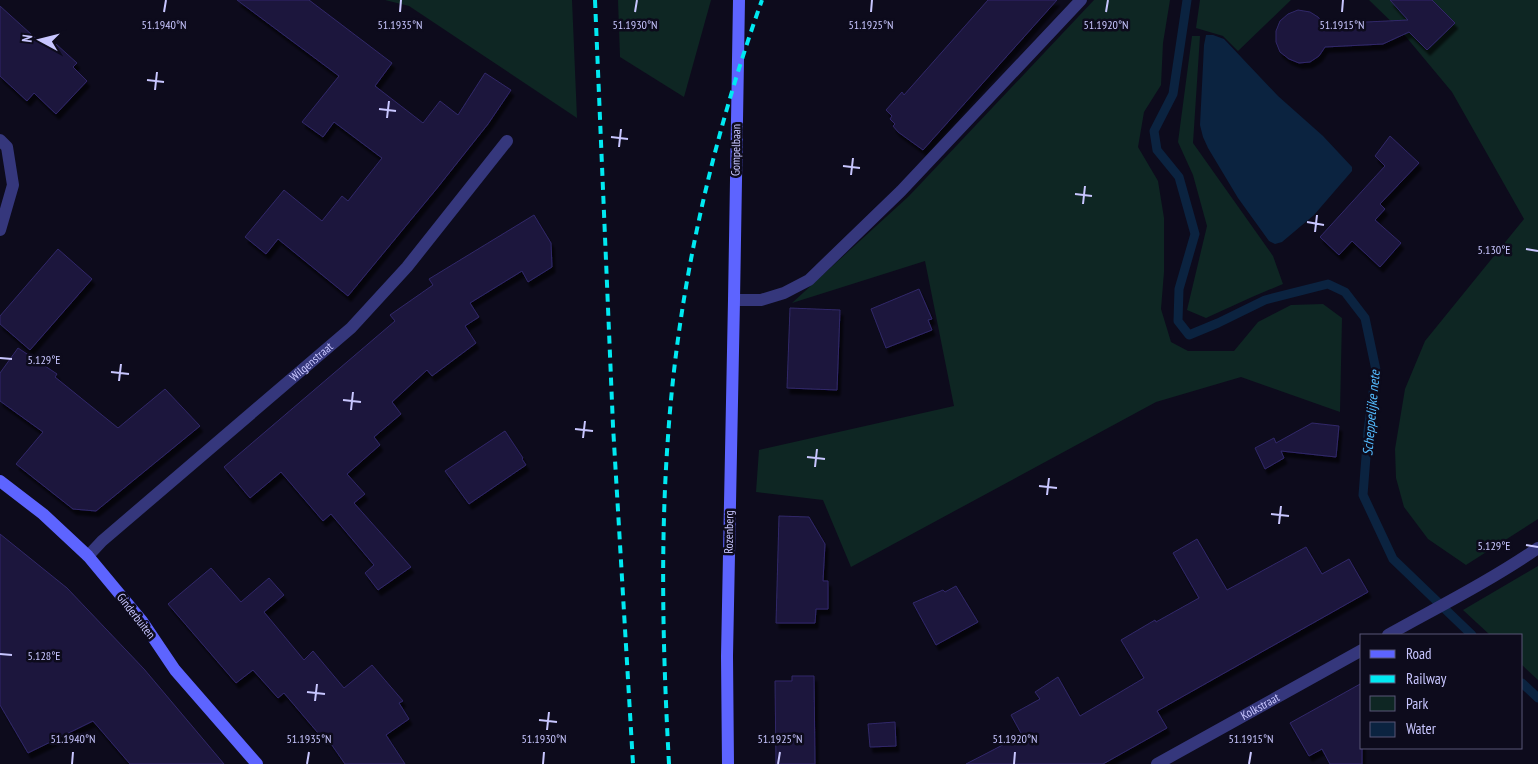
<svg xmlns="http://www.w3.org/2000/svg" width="1538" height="764" viewBox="0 0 1538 764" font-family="'PT Sans Narrow',sans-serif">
  <defs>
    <filter id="shadow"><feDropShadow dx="3" dy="5.5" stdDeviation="1" flood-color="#0009"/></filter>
  </defs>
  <rect width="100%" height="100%" fill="#0d0b1c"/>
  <g fill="#0e2623">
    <polygon points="385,0 572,0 577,118 409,6"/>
    <polygon points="618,0 711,0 684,97 620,57"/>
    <polygon points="1094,0 1170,0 1163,43 1161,85 1144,112 1138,147 1158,181 1164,218 1164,272 1161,309 1171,342 1188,351 1234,351 1258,322 1291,305 1323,304 1342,318 1340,412 1241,377 1156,402 851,567 823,500 756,492 759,450 954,406 925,261 792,303 909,196"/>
    <polygon points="1200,0 1291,0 1238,51 1223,36 1196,28"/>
    <polygon points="1369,0 1538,0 1538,519 1466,565 1428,539 1404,507 1396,478 1395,449 1405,389 1425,341 1524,219 1452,92 1402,32"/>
    <polygon points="1192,36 1200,36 1193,143 1273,256 1283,284 1252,297 1206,318 1187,310 1207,226 1193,175 1178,142"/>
    <polygon points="1538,566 1538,680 1522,665 1522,635 1490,635 1463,610"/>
  </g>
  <polygon fill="#0b2340" points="1206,35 1213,35 1224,39 1278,96 1323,136 1352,167 1352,171 1314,215 1282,242 1275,244 1269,241 1238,198 1208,148 1203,137 1200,125 1204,45"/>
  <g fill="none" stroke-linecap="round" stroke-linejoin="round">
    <g stroke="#0b2340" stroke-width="9">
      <polyline points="1187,0 1173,94 1154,131 1157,150 1179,177 1195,234 1179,289 1178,321 1189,335 1218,323 1265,300 1328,284 1345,292 1365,318 1376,370 1368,431 1363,495 1393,559 1472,635"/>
      <polyline points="1522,683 1538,698"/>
    </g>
  </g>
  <g fill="#1c173d" stroke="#312869" filter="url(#shadow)">
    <polygon points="237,0 309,0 392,63 375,86 423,123 440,101 458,115 485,73 511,90 488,124 438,187 348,296 278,239 266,254 245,237 284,190 322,221 342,196 348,201 382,158 334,122 323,137 302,122 339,76"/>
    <polygon points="988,0 1057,0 923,150 898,132 893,126 895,124 890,119 892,116 886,110 902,92 904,95"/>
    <polygon points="1390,0 1432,0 1455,23 1427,50 1409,32 1383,44 1325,47 1319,56 1310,62 1299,63 1289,59 1280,52 1276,42 1276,31 1280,21 1288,14 1298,10 1310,12 1318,17 1324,24 1408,20"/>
    <polygon points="0,6 42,44 45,41 52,48 56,44 77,63 73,67 87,81 56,114 34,93 27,101 0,76"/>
    <polygon points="1390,136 1419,163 1380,204 1385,209 1375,220 1401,243 1380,267 1352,241 1339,255 1320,237 1385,166 1375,156"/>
    <polygon points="534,215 551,243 552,267 528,282 522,271 470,303 479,317 465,326 476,343 432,376 427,370 392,402 401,414 374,437 380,445 347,474 365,494 354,503 411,567 378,590 365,573 374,565 331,514 323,521 281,472 250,498 224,467 395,321 390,315 433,285 429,279"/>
    <polygon points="58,249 92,279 30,350 0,324 0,316"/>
    <polygon points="919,289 932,319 928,320 932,330 886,348 871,309"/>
    <polygon points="790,308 840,310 837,390 787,388"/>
    <polygon points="18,348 57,374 55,377 118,428 165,389 200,426 96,511 73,509 16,464 43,432 0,401 0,373"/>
    <polygon points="1312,423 1339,426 1336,457 1281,451 1284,458 1265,469 1255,448 1274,438 1276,443"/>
    <polygon points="505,431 523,458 522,459 526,465 469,504 445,471"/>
    <polygon points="779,516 809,517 825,544 823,581 828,581 828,609 816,609 815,623 776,623"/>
    <polygon points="0,534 67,588 144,669 224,764 130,764 93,721 28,753 0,705"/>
    <polygon points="1197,539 1227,590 1306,547 1322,574 1349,559 1368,592 1157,711 1167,728 1103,764 966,764 1022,735 1011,715 1040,699 1035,692 1058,677 1080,716 1144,678 1121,640 1155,620 1156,622 1199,598 1173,553"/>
    <polygon points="211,568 241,602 269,578 284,595 264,612 304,660 313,651 344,688 372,665 403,701 399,703 409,719 386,735 405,764 345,764 327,738 324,740 284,693 278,698 253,670 236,683 168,604"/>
    <polygon points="956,586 978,622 936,645 913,603 943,590 945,592"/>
    <polygon points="792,676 814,676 815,764 776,764 775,681 792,681"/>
    <polygon points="1362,683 1362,764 1330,764 1322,749 1309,756 1290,723"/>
    <polygon points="895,722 896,746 870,747 868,724"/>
  </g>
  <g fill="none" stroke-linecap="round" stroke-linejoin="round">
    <polyline stroke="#35377c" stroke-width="12" points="734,300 761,300 784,293 809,280 901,191 1081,0"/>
    <g stroke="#35377c" stroke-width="12">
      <polyline points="0,140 7,147 13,185 0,230"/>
      <path id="s1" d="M88,556L102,541L351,328L407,267L507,141"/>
      <path d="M1388,635C1438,607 1490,581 1538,548"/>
      <path id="s2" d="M1157,764L1362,650"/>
    </g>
    <g stroke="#5d64ff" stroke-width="12">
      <polyline points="0,481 43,514 88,556 142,621 175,670 257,764"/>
      <polyline points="728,764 727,656 734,300 739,0"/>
    </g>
    <g stroke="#00e9f1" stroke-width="4" stroke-dasharray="8 6" stroke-linecap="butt">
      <polyline points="595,0 613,426 633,764"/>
      <path d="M669,764C663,655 660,546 668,437C678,288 712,140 762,0"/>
    </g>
  </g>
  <path fill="none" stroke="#c8c6ff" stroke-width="2" d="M164,12L166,0M400,12L401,0M635,12L637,0M871,12L872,0M1106,12L1108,0M1342,12L1343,0M147,80L164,82M155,90L157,72M379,109L396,111M387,118L389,101M611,137L628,139M619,147L621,129M843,166L860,168M851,175L853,158M1075,194L1092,196M1083,204L1085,186M1307,222L1324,225M1315,232L1317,215M1526,249L1538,251M0,358L12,359M111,372L129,374M119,381L121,364M343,400L361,402M351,410L353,392M575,429L593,431M583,438L585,421M807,457L825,459M815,467L817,449M1039,486L1057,488M1047,495L1049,478M1271,514L1289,516M1279,524L1281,506M1526,545L1538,547M0,654L12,655M307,692L325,694M315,701L317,684M539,720L557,722M547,730L549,712M72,764L73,752M307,764L309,752M543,764L544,752M778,764L780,752M1014,764L1015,752M1249,764L1251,752"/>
  <g text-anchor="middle" stroke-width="5" stroke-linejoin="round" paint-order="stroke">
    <g font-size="12" fill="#c8c6ff" stroke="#0d0b1c">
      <text transform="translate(736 150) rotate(-89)" y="4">Gompelbaan</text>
      <text dy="4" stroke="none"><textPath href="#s1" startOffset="296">Wilgenstraat</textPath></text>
      <text transform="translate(729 532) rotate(-89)" y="4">Rozenberg</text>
      <text transform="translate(136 616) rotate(52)" y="4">Ginderbuiten</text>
      <text dy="4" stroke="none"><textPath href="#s2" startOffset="118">Kolkstraat</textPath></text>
    </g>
    <g font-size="14" font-style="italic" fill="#54bcff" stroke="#0d0b1c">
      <text transform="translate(1371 413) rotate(-85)" y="5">Scheppelijke nete</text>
    </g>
  </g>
  <g font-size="12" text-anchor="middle" fill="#c8c6ff" stroke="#0d0b1c" stroke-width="5" stroke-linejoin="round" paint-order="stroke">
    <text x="164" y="29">51.1940°N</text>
    <text x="400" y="29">51.1935°N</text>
    <text x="635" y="29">51.1930°N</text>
    <text x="871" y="29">51.1925°N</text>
    <text x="1106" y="29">51.1920°N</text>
    <text x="1342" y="29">51.1915°N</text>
    <text x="1494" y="254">5.130°E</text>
    <text x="44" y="364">5.129°E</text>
    <text x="1494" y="550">5.129°E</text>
    <text x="44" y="660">5.128°E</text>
    <text x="73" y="743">51.1940°N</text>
    <text x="309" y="743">51.1935°N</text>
    <text x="544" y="743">51.1930°N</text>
    <text x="780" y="743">51.1925°N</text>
    <text x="1015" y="743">51.1920°N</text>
    <text x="1251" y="743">51.1915°N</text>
  </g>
  <rect x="1360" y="634" width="162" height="115" fill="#0d0b1c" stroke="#585677"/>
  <rect x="1370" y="650" width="25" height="8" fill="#5d64ff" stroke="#585677"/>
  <text x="1406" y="659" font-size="15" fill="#c8c6ff">Road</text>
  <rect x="1370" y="675" width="25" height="8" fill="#00e9f1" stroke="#585677"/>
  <text x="1406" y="684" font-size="15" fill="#c8c6ff">Railway</text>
  <rect x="1370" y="696" width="25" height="15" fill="#0e2623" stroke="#585677"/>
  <text x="1406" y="709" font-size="15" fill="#c8c6ff">Park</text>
  <rect x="1370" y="722" width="25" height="15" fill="#0b2340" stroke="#585677"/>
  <text x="1406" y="734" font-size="15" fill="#c8c6ff">Water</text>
  <g transform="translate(40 40) rotate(277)" stroke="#0d0b1c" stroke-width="4" paint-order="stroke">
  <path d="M0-4L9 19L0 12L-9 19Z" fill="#c8c6ff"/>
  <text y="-8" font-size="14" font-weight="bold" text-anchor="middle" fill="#c8c6ff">N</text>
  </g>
</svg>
